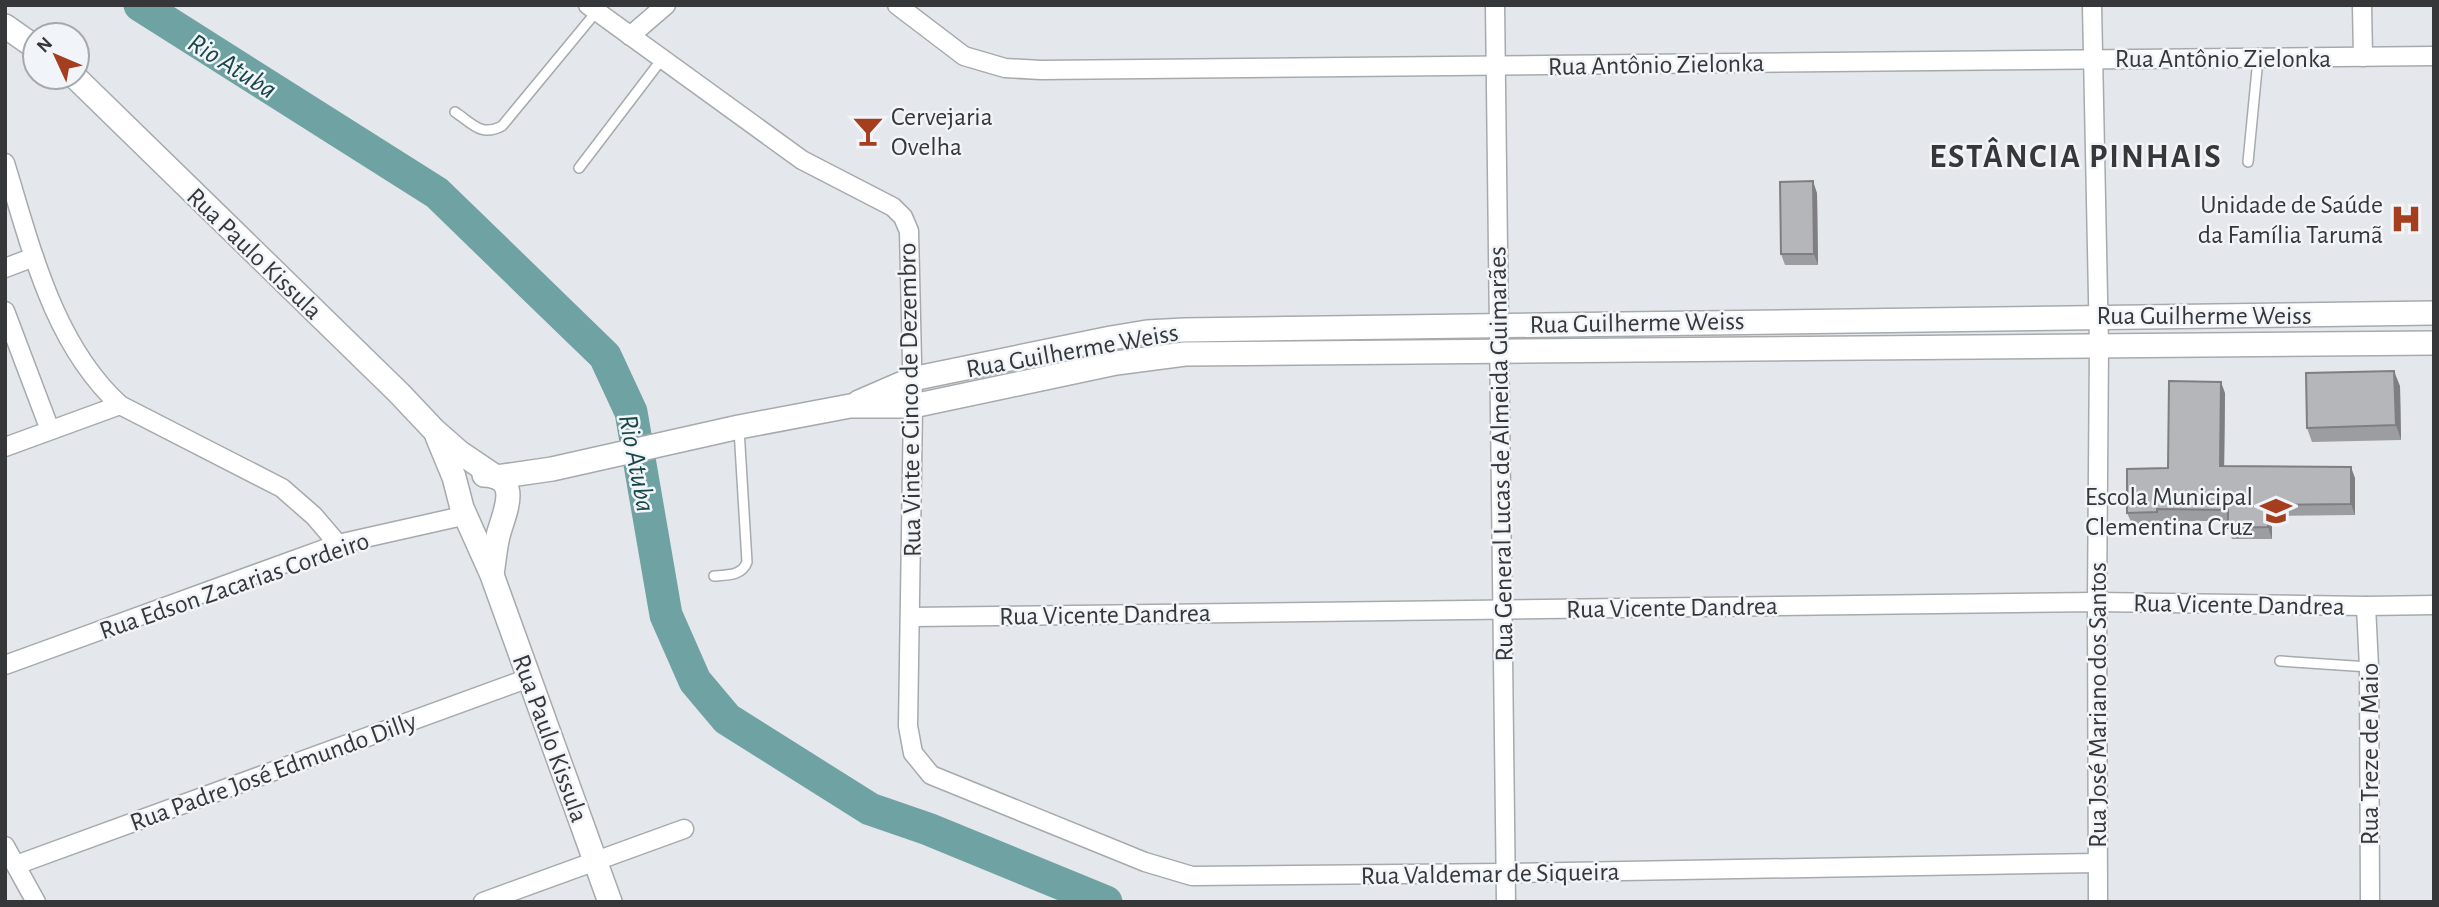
<svg xmlns="http://www.w3.org/2000/svg" width="2439" height="907" viewBox="0 0 2439 907" font-family="'Alegreya Sans',sans-serif">
  <rect width="100%" height="100%" fill="#e4e7eb"/>
  <g fill="none" stroke-linecap="round" stroke-linejoin="round">
    <polyline stroke="#6fa2a2" stroke-width="33" points="140,5 437,193 605,356 631,412 666,615 695,681 727,719 870,809 928,829 1106,902"/>
    <defs>
      <g id="service">
        <path d="M455,112C473,124 481,137 502,126L597,11"/>
        <polyline points="2248,162 2258,59"/>
        <polyline points="579,168 662,59"/>
        <path d="M714,576C727,575 742,576 747,562L739,429"/>
        <polyline points="2280,661 2369,667"/>
      </g>
      <g id="minor">
        <polyline points="588,5 802,160 893,207 903,217 909,231 913,406 908,726 913,753 931,775 1145,862 1192,876 1505,873 2097,863"/>
        <polyline points="897,5 964,56 1005,68 1041,70 2434,56"/>
        <polyline points="1495,5 1506,902"/>
        <polyline points="2092,5 2099,346 2097,602 2098,902"/>
        <polyline points="2362,5 2363,57"/>
        <polyline points="630,36 666,5"/>
        <path d="M5,163C31,247 53,344 120,405L282,488L314,516L338,544"/>
        <polyline points="5,268 34,257"/>
        <polyline points="5,311 50,430"/>
        <polyline points="5,447 120,405"/>
        <polyline points="2366,606 2369,667 2370,902"/>
        <polyline points="911,617 2097,602 2366,606 2434,605"/>
        <polyline points="5,665 338,544 467,515"/>
        <polyline points="5,846 36,902"/>
        <polyline points="16,865 529,678"/>
        <polyline points="483,902 684,829"/>
      </g>
      <g id="tertiary">
        <polyline points="5,26 35,47"/>
        <polyline points="75,77 399,393 434,430 459,452 496,477"/>
        <polyline points="859,402 912,379 1111,338 1147,332 1184,330 2434,313"/>
        <polyline points="437,436 454,477 462,508 492,575 610,902"/>
        <path d="M484,475C524,477 503,515 498,536C495,548 494,562 492,574"/>
        <polyline points="496,477 552,469 739,427 850,406 913,406 1116,363 1185,354 2434,343"/>
      </g>
    </defs>
    <use href="#service" stroke="#a7aaad" stroke-width="12"/>
    <use href="#minor" stroke="#a7aaad" stroke-width="21"/>
    <use href="#tertiary" stroke="#a7aaad" stroke-width="26"/>
    <use href="#service" stroke="#fff" stroke-width="9"/>
    <use href="#minor" stroke="#fff" stroke-width="18"/>
    <use href="#tertiary" stroke="#fff" stroke-width="23"/>
  </g>
  <g fill="#9c9da0">
    <polygon points="1817,193 1818,265 1785,265 1781,254"/>
    <polygon points="2400,386 2401,440 2312,442 2307,428"/>
    <polygon points="2225,393 2224,466 2355,478 2355,515 2272,516 2272,539 2232,539 2228,528 2228,521 2161,521 2161,524 2132,524 2127,513 2168,468"/>
  </g>
  <g fill="#7f7f82">
    <polygon points="1813,181 1817,193 1818,265 1814,254"/>
    <polygon points="2394,371 2400,386 2401,440 2396,425"/>
    <polygon points="2221,382 2225,393 2224,477 2220,466"/>
    <polygon points="2351,467 2355,478 2355,515 2351,504"/>
    <polygon points="2268,505 2272,516 2272,539 2268,527"/>
  </g>
  <g fill="#b5b6ba" stroke="#7f7f82" stroke-width="2">
    <polygon points="1813,181 1814,254 1781,254 1780,182"/>
    <polygon points="2394,371 2396,425 2307,428 2306,373"/>
    <polygon points="2169,381 2221,382 2220,466 2351,467 2351,504 2268,505 2268,527 2228,528 2228,510 2157,509 2157,512 2127,513 2127,469 2168,468"/>
  </g>
  <defs>
    <symbol id="bar-bare" viewBox="-9 -9 18 18"><path d="M-6-5H6L.8 .8V4.5H3.5V6h-7V4.5H-.8V.8Z" fill="#a53e1e" stroke="#f1f4f8" stroke-width="2.5" paint-order="stroke"/></symbol>
    <symbol id="hospital-bare" viewBox="-9 -9 18 18"><path d="M-5-5h3v3.5h4V-5h3V5h-3V1.5h-4V5h-3Z" fill="#a53e1e" stroke="#f1f4f8" stroke-width="2.5" paint-order="stroke"/></symbol>
    <symbol id="school-bare" viewBox="-9 -9 18 18"><path d="M0-5L7-2L0 1L-7-2ZM-4 1L0 2.5L4 1V4Q0 6-4 4Z" fill="#a53e1e" stroke="#f1f4f8" stroke-width="2.5" paint-order="stroke"/></symbol>
  </defs>
  <g fill-rule="evenodd">
    <use href="#bar-bare" x="846" y="109" width="44" height="44"/>
    <use href="#hospital-bare" x="2384" y="197" width="44" height="44"/>
    <use href="#school-bare" x="2254" y="489" width="44" height="44"/>
  </g>
  <g text-anchor="middle" stroke-width="5" stroke-linejoin="round" paint-order="stroke">
    <g font-size="26" fill="#363739" stroke="#f1f4f8">
      <text x="2223" y="67">Rua Antônio Zielonka</text>
      <text transform="translate(1656 64) rotate(-1)" y="9">Rua Antônio Zielonka</text>
      <text transform="translate(255 253) rotate(44)" y="9">Rua Paulo Kissula</text>
      <text x="2204" y="324">Rua Guilherme Weiss</text>
      <text transform="translate(1637 322) rotate(-1)" y="9">Rua Guilherme Weiss</text>
      <text transform="translate(1072 350) rotate(-10)" y="9">Rua Guilherme Weiss</text>
      <text transform="translate(909 400) rotate(-91)" y="9">Rua Vinte e Cinco de Dezembro</text>
      <text transform="translate(1500 454) rotate(-91)" y="9">Rua General Lucas de Almeida Guimarães</text>
      <text transform="translate(234 585) rotate(-19)" y="9">Rua Edson Zacarias Cordeiro</text>
      <text transform="translate(2239 604) rotate(1)" y="9">Rua Vicente Dandrea</text>
      <text transform="translate(1672 607) rotate(-1)" y="9">Rua Vicente Dandrea</text>
      <text transform="translate(1105 614) rotate(-1)" y="9">Rua Vicente Dandrea</text>
      <text transform="translate(2097 705) rotate(-90)" y="9">Rua José Mariano dos Santos</text>
      <text transform="translate(551 738) rotate(70)" y="9">Rua Paulo Kissula</text>
      <text transform="translate(2369 754) rotate(-90)" y="9">Rua Treze de Maio</text>
      <text transform="translate(273 771) rotate(-20)" y="9">Rua Padre José Edmundo Dilly</text>
      <text transform="translate(1490 873) rotate(-1)" y="9">Rua Valdemar de Siqueira</text>
    </g>
    <g font-size="26" fill="#363739" stroke="#f1f4f8" text-anchor="end">
      <text x="891" y="125" text-anchor="start">Cervejaria<tspan x="891" dy="30">Ovelha</tspan></text>
      <text x="2383" y="213">Unidade de Saúde<tspan x="2383" dy="30">da Família Tarumã</tspan></text>
      <text x="2253" y="505">Escola Municipal<tspan x="2253" dy="30">Clementina Cruz</tspan></text>
    </g>
    <g font-size="28" font-style="italic" fill="#184747" stroke="#f1f4f8">
      <text transform="translate(233 65) rotate(32)" y="10">Rio Atuba</text>
      <text transform="translate(638 463) rotate(79)" y="10">Rio Atuba</text>
    </g>
    <g font-size="33" font-weight="bold" letter-spacing="2" fill="#363739" stroke="#f1f4f8">
      <text x="2076" y="167">ESTÂNCIA PINHAIS</text>
    </g>
  </g>
  <rect width="2439" height="907" fill="none" stroke="#363739" stroke-width="14"/>
  <g transform="translate(56 56) rotate(314)"><circle r="33" fill="#f1f4f8" stroke="#a6a8ac" stroke-width="2"/>
  <path d="M0-5L12 26L0 18L-12 26Z" fill="#a53e1e"/>
  <text y="-10" font-size="19" font-weight="bold" text-anchor="middle" fill="#363739">N</text>
  </g>
</svg>
